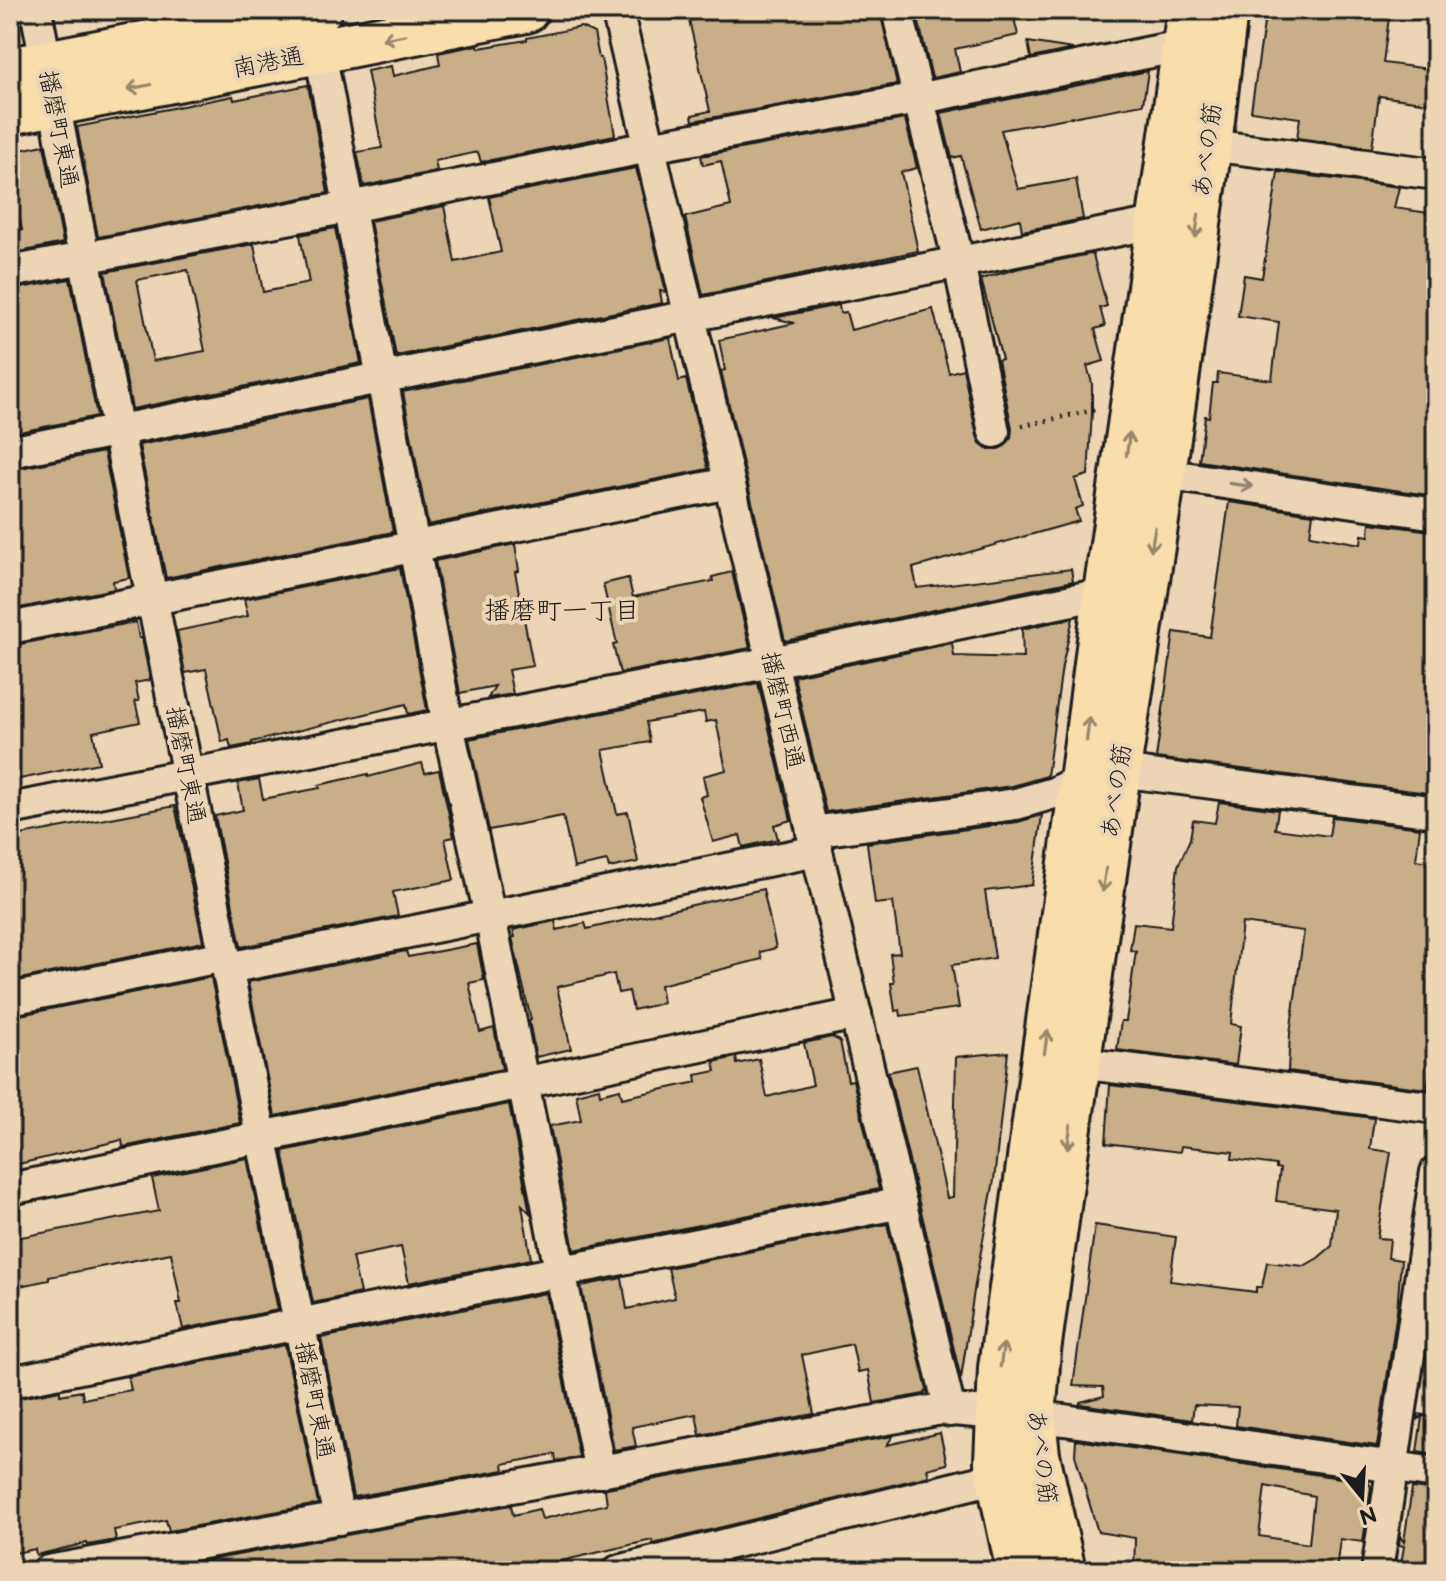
<svg xmlns="http://www.w3.org/2000/svg" width="1446" height="1581" viewBox="0 0 1446 1581" font-family="'Balsamiq Sans','Klee One',sans-serif">
  <rect width="100%" height="100%" fill="#ebd5b4"/>
  <filter id="ink" filterUnits="userSpaceOnUse"><feTurbulence type="fractalNoise" baseFrequency=".0125" numOctaves="2"/><feDisplacementMap in="SourceGraphic" scale="16" xChannelSelector="R" yChannelSelector="G"/><feConvolveMatrix kernelMatrix="1 2 1 2 8 2 1 2 1" color-interpolation-filters="sRGB"/></filter>
  <g filter="url(#ink)">
    <g fill="#c8af88" stroke="#1c1c1c" stroke-width="2" fill-rule="evenodd">
      <polygon points="739,10 880,10 897,84 693,121 692,115 710,111 689,20"/>
      <polygon points="916,10 1012,10 1018,35 955,49 960,72 932,78"/>
      <polygon points="1266,10 1390,10 1383,63 1436,70 1436,104 1379,96 1372,148 1297,138 1300,118 1251,111"/>
      <polygon points="581,27 594,33 599,58 601,58 615,135 481,162 478,152 435,161 437,171 364,186 357,152 382,148 367,71 391,66 393,76 440,65 438,53 478,45 479,48 527,40 527,38"/>
      <polygon points="1028,42 1073,49 1031,58"/>
      <polygon points="1148,71 1143,104 1001,130 1018,189 1076,179 1083,219 1022,231 1020,219 981,229 961,156 952,158 941,113"/>
      <polygon points="308,85 328,193 98,237 77,127 233,96 234,100"/>
      <polygon points="905,119 917,168 901,172 918,251 703,295 685,217 731,206 721,161 703,165 701,156"/>
      <polygon points="44,145 63,243 10,254 10,231 22,230 10,171 10,152"/>
      <polygon points="636,168 666,292 660,291 662,303 396,356 370,221 444,206 455,262 501,252 489,197"/>
      <polygon points="1278,172 1399,187 1394,208 1436,214 1435,496 1199,461 1205,416 1209,417 1213,383 1217,383 1218,373 1272,380 1279,322 1238,316 1244,275 1262,278"/>
      <path d="M335,228L361,363L132,409L105,272L254,244L263,292L309,283L300,235ZM188,270L205,351L153,361L137,280Z"/>
      <polygon points="1090,254 1093,255 1107,306 1100,308 1105,326 1095,329 1104,361 1087,366 1092,383 1092,413 1088,475 1075,479 1083,506 1075,509 1079,521 913,568 917,588 1071,569 1073,581 785,641 721,371 725,370 719,340 795,323 773,318 839,305 840,313 846,312 851,330 933,309 949,373 963,369 977,436 980,443 988,449 998,449 1005,446 1011,438 1012,428 998,360 1002,359 981,279 1020,268"/>
      <polygon points="70,279 97,416 10,434 10,290"/>
      <polygon points="670,338 679,381 686,379 708,469 428,525 403,392"/>
      <polygon points="368,399 393,532 166,578 139,445"/>
      <polygon points="104,452 129,578 113,581 114,589 10,610 10,470"/>
      <polygon points="1229,502 1313,514 1310,535 1361,544 1362,535 1369,536 1370,523 1431,531 1430,542 1436,542 1436,794 1156,758 1174,632 1210,637"/>
      <polygon points="515,544 519,571 515,572 533,666 508,670 513,694 488,698 495,686 460,693 435,561"/>
      <polygon points="400,568 427,710 408,714 406,704 252,742 252,744 231,748 229,740 222,742 206,669 185,673 177,631 248,616 244,599"/>
      <polygon points="732,572 750,648 620,673 613,645 617,644 603,584 628,578 633,597 713,581 712,577"/>
      <polygon points="1073,618 1062,666 1047,776 1012,786 826,812 794,676 952,643 954,656 1023,658 1022,629"/>
      <polygon points="136,622 139,638 142,638 150,680 135,683 139,701 135,701 140,722 93,732 99,763 10,781 10,646"/>
      <polygon points="758,683 791,820 774,825 778,839 743,847 740,835 713,842 700,797 707,795 703,776 726,770 716,720 706,722 704,712 646,722 650,742 603,750 617,814 628,812 638,862 609,868 607,861 574,868 563,816 489,830 469,739"/>
      <polygon points="422,763 425,773 439,770 454,837 445,839 454,880 393,892 398,916 241,947 215,816 243,810 238,783 259,779 263,799 320,788 319,785 368,774 368,777"/>
      <polygon points="1219,802 1278,810 1275,829 1329,836 1332,817 1420,828 1416,860 1436,863 1436,1034 1427,1089 1288,1071 1290,1034 1304,931 1242,923 1231,1024 1241,1026 1236,1065 1117,1050 1121,1021 1126,1021 1136,951 1130,950 1134,923 1171,927 1178,866 1190,839 1193,820 1215,823"/>
      <polygon points="175,806 203,942 10,981 10,837"/>
      <polygon points="1042,815 1032,885 985,891 995,958 952,965 959,1008 901,1016 900,1010 895,1011 891,983 894,983 890,954 900,953 893,902 875,904 867,843 1018,822"/>
      <polygon points="763,889 776,948 760,952 762,959 660,985 663,1003 633,1010 629,991 618,993 614,974 557,987 571,1049 536,1057 529,1021 531,1020 512,937 515,937 513,930 555,921 557,930 585,923 587,929"/>
      <polygon points="477,944 484,980 469,983 480,1032 494,1028 502,1069 275,1116 248,982 406,951 408,957"/>
      <polygon points="211,977 240,1123 123,1147 122,1140 10,1166 10,1017"/>
      <polygon points="832,1037 840,1041 848,1081 853,1080 879,1189 574,1250 550,1126 581,1120 576,1094 599,1088 600,1094 620,1089 622,1098 697,1082 696,1075 716,1071 714,1062 736,1057 737,1064 759,1059 767,1097 813,1085 804,1043"/>
      <polygon points="1008,1052 994,1180 975,1284 961,1379 888,1072 917,1066 947,1198 953,1197 956,1057"/>
      <polygon points="1110,1085 1374,1118 1370,1149 1391,1152 1377,1238 1390,1239 1388,1258 1401,1260 1397,1311 1377,1446 1236,1426 1238,1407 1194,1405 1192,1420 1080,1404 1080,1402 1104,1396 1103,1387 1073,1386 1095,1225 1176,1237 1170,1281 1256,1292 1256,1287 1262,1287 1267,1262 1304,1266 1318,1258 1332,1246 1336,1209 1276,1201 1280,1169 1276,1168 1276,1165 1232,1159 1233,1152 1181,1146 1180,1152 1106,1143"/>
      <polygon points="509,1104 530,1213 522,1205 531,1259 409,1283 401,1247 352,1257 360,1293 313,1303 283,1151"/>
      <polygon points="247,1158 278,1310 183,1329 177,1303 181,1303 171,1253 49,1277 49,1280 10,1288 10,1239 159,1211 152,1178"/>
      <polygon points="887,1224 927,1390 924,1394 874,1403 868,1370 858,1372 852,1344 802,1355 814,1414 700,1435 696,1414 632,1427 636,1446 614,1450 581,1286 622,1278 627,1309 675,1298 668,1268"/>
      <polygon points="546,1293 579,1457 556,1461 555,1454 503,1464 504,1470 353,1497 321,1338"/>
      <polygon points="285,1345 318,1504 169,1531 166,1520 157,1522 114,1530 116,1540 88,1545 87,1543 36,1555 35,1549 10,1554 10,1452 15,1451 10,1430 10,1400 60,1390 60,1395 82,1391 83,1399 131,1390 128,1377"/>
      <polygon points="1418,1414 1424,1415 1422,1416 1436,1417 1436,1455 1417,1452 1422,1417 1418,1419"/>
      <polygon points="940,1433 947,1464 927,1469 929,1476 653,1544 652,1540 561,1561 562,1567 543,1571 178,1571 177,1566 511,1505 513,1515 539,1509 542,1519 607,1504 605,1489 607,1488 893,1436 887,1445"/>
      <path d="M1076,1440L1368,1482L1371,1487L1363,1542L1340,1539L1336,1571H1134L1135,1538L1098,1532L1075,1455ZM1265,1486L1314,1496L1309,1544L1259,1536Z"/>
      <polygon points="1412,1488 1436,1491 1436,1571 1400,1571 1404,1546 1399,1545 1400,1536 1404,1542"/>
    </g>
    <g fill="none" stroke-linecap="round" stroke-linejoin="round">
      <defs>
        <g id="street">
          <polyline points="36,10 118,431 339,1519"/>
          <polyline points="617,10 950,1411"/>
          <polyline points="897,10 959,263 994,432"/>
          <polyline points="320,52 448,725 490,916 600,1472"/>
          <polyline points="1209,145 1436,174"/>
          <polyline points="10,272 349,207 649,147 917,99 1186,45"/>
          <polyline points="10,452 1160,222"/>
          <polyline points="1163,474 1436,514"/>
          <polyline points="10,628 729,483"/>
          <polyline points="10,809 772,662 1106,593"/>
          <polyline points="812,832 1016,804 1054,793 1082,778 1119,771 1436,812"/>
          <polyline points="228,968 817,851"/>
          <polyline points="10,999 225,956"/>
          <polyline points="1079,1063 1436,1108"/>
          <polyline points="10,1189 856,1014"/>
          <polyline points="10,1382 901,1203"/>
          <polyline points="48,1571 942,1409 1064,1420 1436,1473"/>
          <polyline points="618,1571 999,1477"/>
          <polyline points="1377,1571 1436,1172"/>
        </g>
        <g id="primary">
          <polyline points="10,70 319,10"/>
          <polyline points="10,112 526,10"/>
          <polyline points="1019,1571 999,1477 997,1462 1001,1368 1079,805 1106,593 1190,10"/>
          <polyline points="1063,1571 1037,1455 1033,1418 1038,1351 1121,750 1163,474 1209,145 1225,10"/>
        </g>
      </defs>
      <use href="#street" stroke="#1c1c1c" stroke-width="36"/>
      <use href="#primary" stroke="#1c1c1c" stroke-width="50"/>
      <polyline stroke="#1c1c1c" stroke-width="5" stroke-dasharray="2 6" stroke-linecap="butt" points="1022,426 1098,409"/>
      <use href="#street" stroke="#ebd5b4" stroke-width="30"/>
      <use href="#primary" stroke="#f8deab" stroke-width="44"/>
    </g>
    <defs><path id="oneway-shaft" d="M-6 0H5M1.5-3L5.5 0L1.5 3" fill="none" stroke-width="1.6" stroke-linecap="round" stroke-linejoin="round" transform="scale(2)"/></defs>
    <g stroke="#95876b">
      <use href="#oneway-shaft" transform="translate(394 37) rotate(169)"/>
      <use href="#oneway-shaft" transform="translate(139 87) rotate(169)"/>
      <use href="#oneway-shaft" transform="translate(1197 226) rotate(98)"/>
      <use href="#oneway-shaft" transform="translate(1128 444) rotate(-82)"/>
      <use href="#oneway-shaft" transform="translate(1153 539) rotate(99)"/>
      <use href="#oneway-shaft" transform="translate(1088 729) rotate(-83)"/>
      <use href="#oneway-shaft" transform="translate(1104 880) rotate(98)"/>
      <use href="#oneway-shaft" transform="translate(1046 1042) rotate(-82)"/>
      <use href="#oneway-shaft" transform="translate(1069 1137) rotate(98)"/>
      <use href="#oneway-shaft" transform="translate(1002 1355) rotate(-82)"/>
    </g>
    <use stroke="#8e8270" href="#oneway-shaft" transform="translate(1241 485) rotate(8)"/>
  </g>
  <g text-anchor="middle" stroke-width="8" stroke-linejoin="round" paint-order="stroke">
    <g font-size="24" fill="#1c1c1c" stroke="#ebd5b4">
      <text transform="translate(268 62) rotate(-11)" y="8">南港通</text>
      <text transform="translate(59 129) rotate(79)" y="8">播磨町東通</text>
      <text transform="translate(1207 150) rotate(-83)" y="8">あべの筋</text>
      <text transform="translate(783 710) rotate(77)" y="8">播磨町西通</text>
      <text transform="translate(186 765) rotate(79)" y="8">播磨町東通</text>
      <text transform="translate(1116 791) rotate(-82)" y="8">あべの筋</text>
      <text transform="translate(315 1400) rotate(79)" y="8">播磨町東通</text>
      <text transform="translate(1042 1457) rotate(82)" y="8">あべの筋</text>
    </g>
    <g font-size="26" fill="#1c1c1c" stroke="#ebd5b4">
      <text x="562" y="619">播磨町一丁目</text>
    </g>
  </g>
  <rect width="1446" height="1581" fill="none" stroke="#ebd5b4" stroke-width="40"/>
  <rect x="20" y="20" width="1406" height="1541" fill="none" stroke="#1c1c1c" stroke-width="3" filter="url(#ink)"/>
  <g transform="translate(1362 1497) rotate(162)" stroke="#ebd5b4" stroke-width="6" paint-order="stroke">
  <path d="M0-6L14 30L0 20L-14 30Z" fill="#1c1c1c"/>
  <text y="-12" font-size="22" font-weight="bold" text-anchor="middle" fill="#1c1c1c">N</text>
  </g>
</svg>
